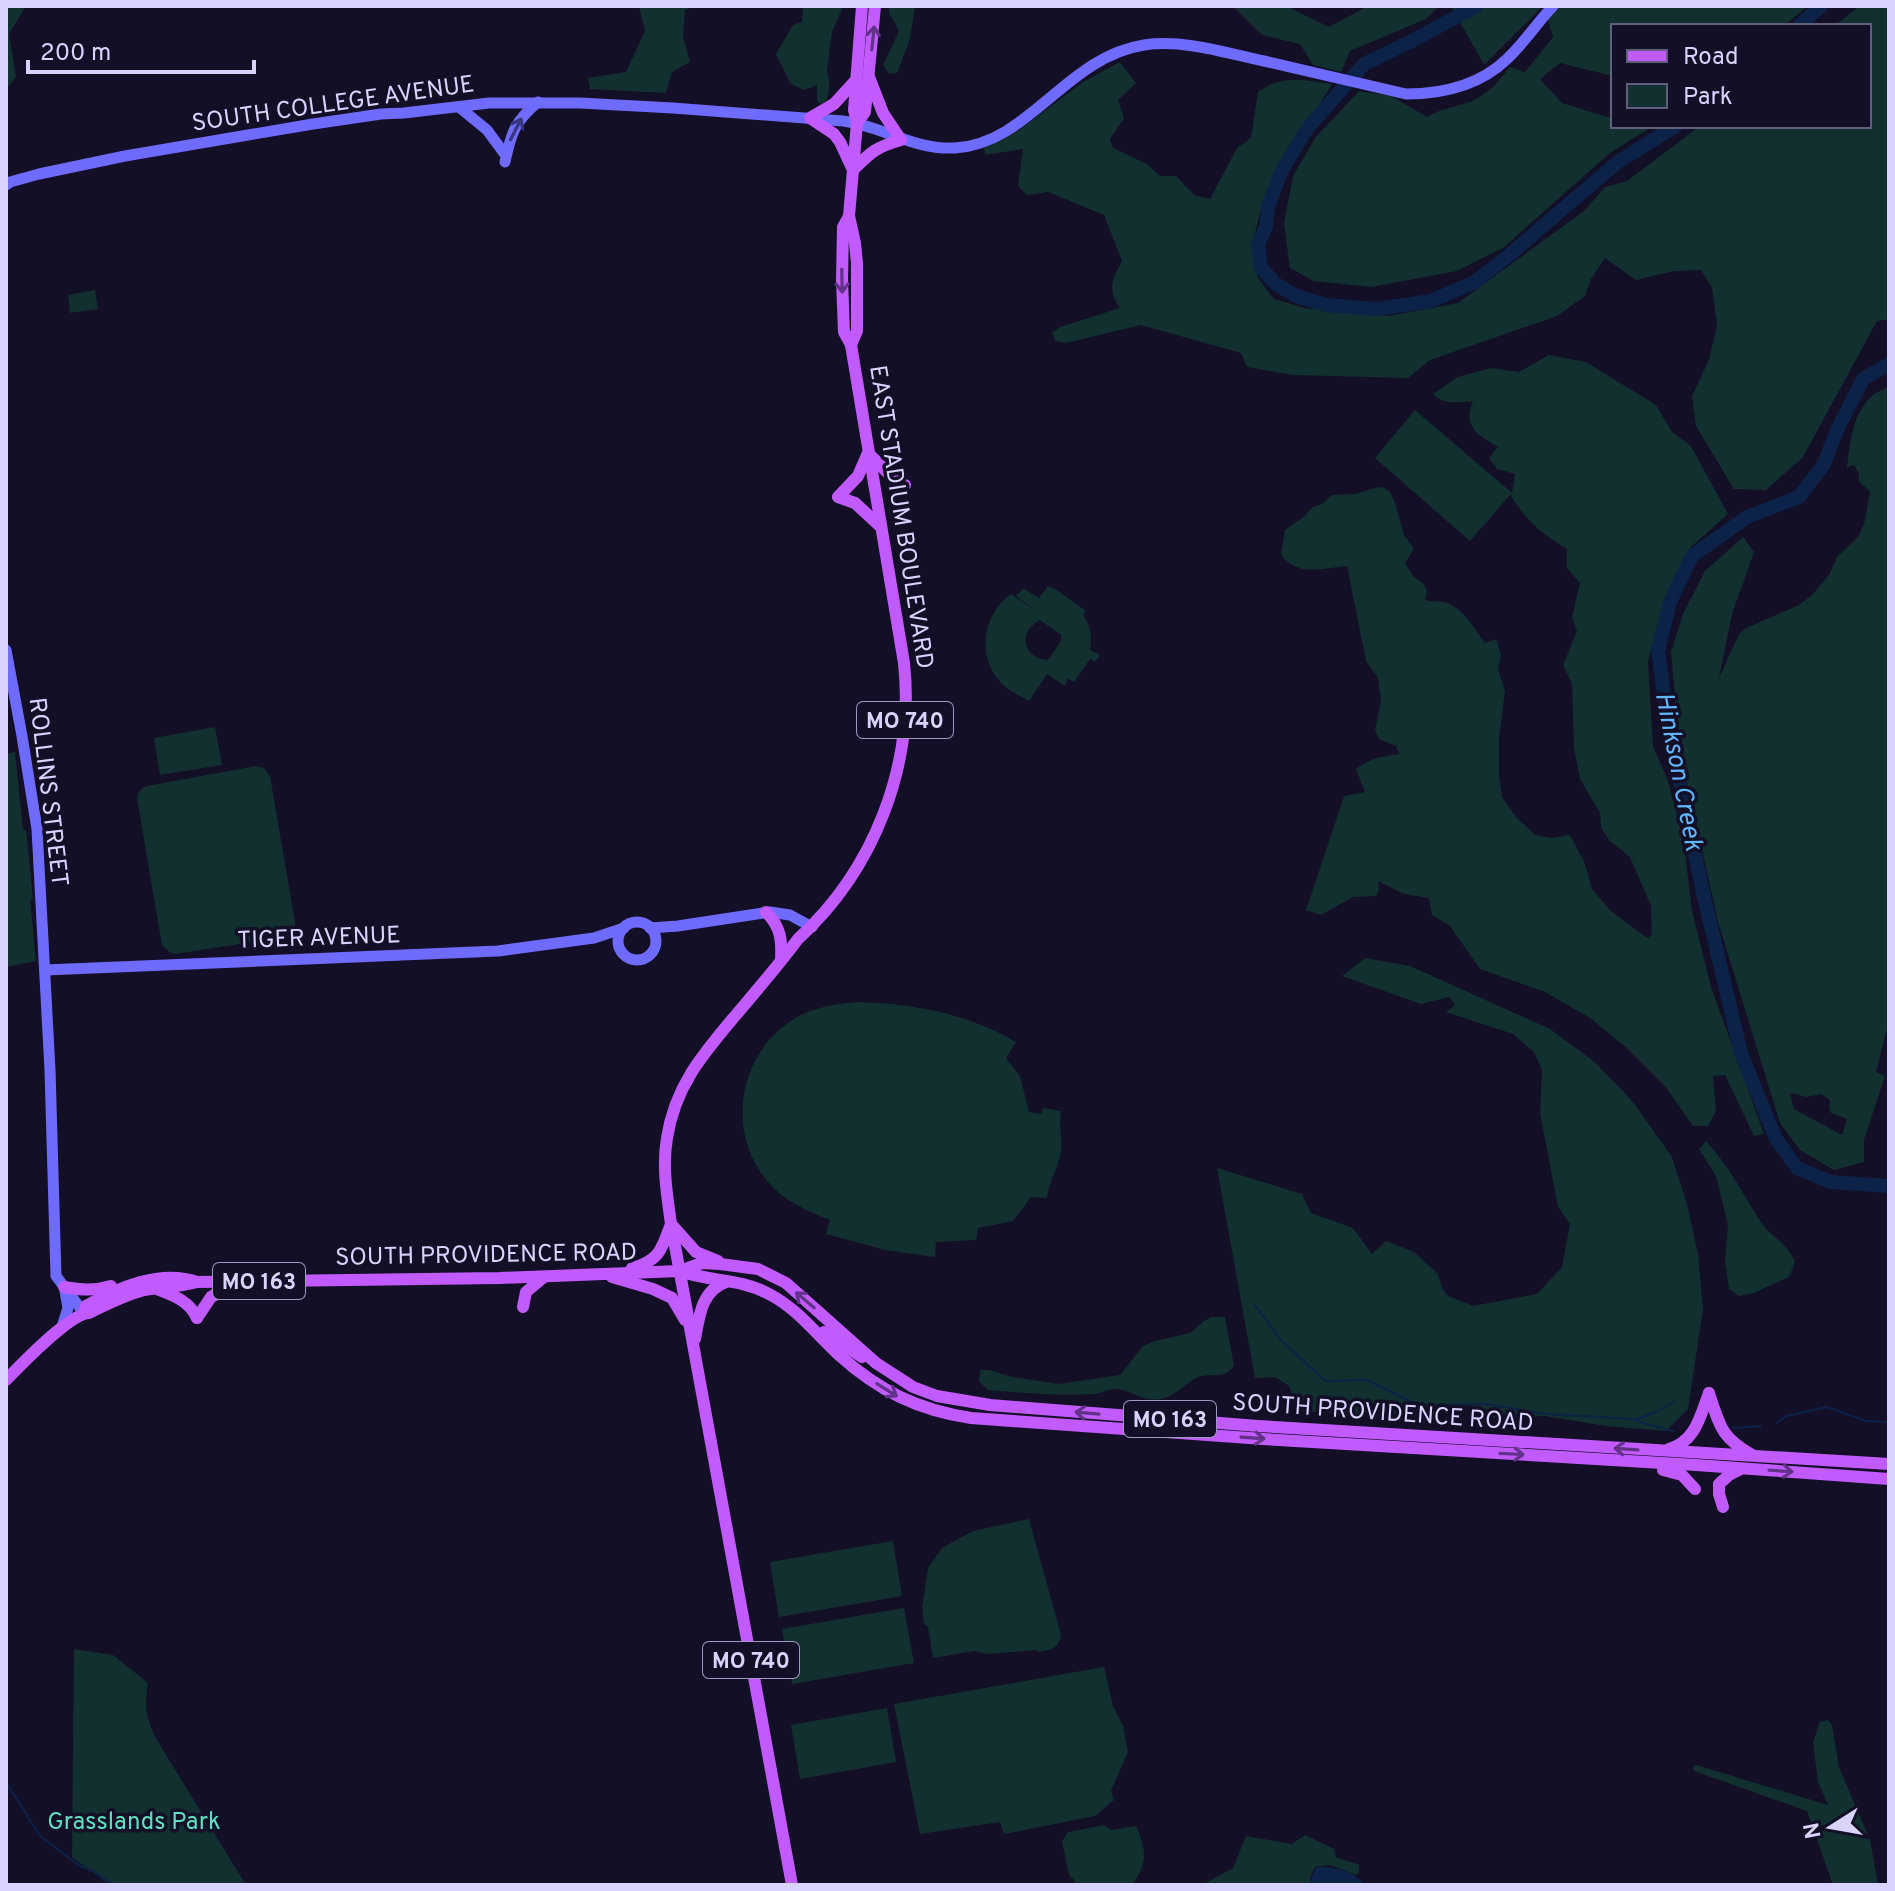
<svg xmlns="http://www.w3.org/2000/svg" width="1895" height="1891" viewBox="0 0 1895 1891" font-family="Overpass,sans-serif">
  <rect width="100%" height="100%" fill="#130f26"/>
  <g fill="#12302f" fill-rule="evenodd">
    <polygon points="6,6 26,6 9,34 16,77 6,89"/>
    <polygon points="639,6 695,6 685,10 683,36 690,62 672,72 666,93 590,89 588,78 626,72 645,31"/>
    <path d="M803,6H843L832,32L827,72C831,81 829,92 826,101L821,104L817,102V85L804,90L791,84L776,54L793,25L802,22Z"/>
    <polygon points="889,6 915,6 910,39 897,73 889,74 883,65 899,31 889,13"/>
    <polygon points="1233,6 1286,6 1329,27 1368,6 1439,6 1426,19 1350,51 1341,72 1313,65 1300,44 1262,35"/>
    <polygon points="1451,6 1546,6 1541,8 1484,65"/>
    <path d="M1559,6H1808L1784,26H1613V76L1560,63L1540,79L1562,103L1607,117H1613V126H1648L1650,128L1610,153L1503,248L1457,271L1371,287L1313,281L1290,268L1284,223L1293,176L1315,138L1359,91L1391,96L1427,117C1443,107 1461,107 1476,99C1491,91 1499,80 1510,67L1525,72L1553,37L1548,19Z"/>
    <path d="M1860,6H1889V319L1877,321L1803,457L1766,490L1734,489L1696,426L1692,396L1709,360L1717,325L1712,288L1701,270L1674,271L1636,280L1605,258L1591,279L1585,296L1557,316L1430,360L1408,378L1293,375L1247,367L1241,353L1141,325L1066,343L1056,341L1052,333L1060,327L1120,308C1107,289 1112,280 1122,261L1104,215L1048,192L1027,195L1018,186L1023,149L985,155L984,148L1015,133L1083,82L1120,62L1136,83L1118,100L1124,118L1110,139L1113,148L1147,164L1160,176H1176L1194,195L1210,199L1237,148L1251,138L1258,92C1282,74 1304,80 1332,84L1312,117L1302,125L1275,170L1262,205L1252,245L1258,278L1274,299L1305,308L1389,316L1458,303L1584,211L1605,187L1627,181L1700,126H1869V26H1834Z"/>
    <polygon points="95,290 98,309 70,313 68,295"/>
    <path d="M1549,355L1586,362L1656,405L1672,432L1691,446L1728,514L1691,547L1664,601L1648,661L1653,746L1668,781L1683,837L1692,911L1711,987L1764,1134L1754,1136L1725,1075L1713,1076L1716,1111L1708,1126H1693L1665,1086L1627,1048L1590,1018L1545,992L1480,969L1450,926L1432,915L1429,898L1404,894L1378,881L1379,890L1376,896L1353,897L1321,915L1306,910L1344,796L1365,792L1356,769C1372,757 1382,757 1399,754L1396,746L1379,739L1375,730L1381,701L1378,678L1366,661L1347,566C1323,568 1297,578 1281,554L1285,530L1305,516L1311,508L1322,504L1332,495L1355,494L1375,488L1383,487L1390,492L1395,503L1404,535L1414,549L1405,563L1413,576L1424,584L1427,591L1425,600C1431,602 1438,601 1444,602C1463,607 1474,628 1485,643L1496,639L1501,655L1498,669L1505,691L1499,738V776L1502,797L1516,817L1535,835L1551,838L1570,835L1584,861L1592,889L1611,911L1643,935L1648,938L1652,934L1651,906L1630,857L1610,841L1601,828L1600,813L1580,779L1574,748L1572,684L1563,665L1577,631L1572,617L1580,583L1567,568V549C1541,533 1529,523 1512,498L1511,494L1470,541L1375,458L1415,410L1512,493L1515,474L1497,469L1489,458L1498,447C1478,435 1462,427 1473,401C1457,402 1445,406 1433,394L1458,377L1491,368L1519,372Z"/>
    <path d="M1889,387V1021L1876,1072L1885,1076L1864,1140V1162L1834,1170L1800,1150L1780,1123L1718,922L1680,750L1671,652L1683,614L1705,571L1743,537L1754,552L1732,614L1719,678L1739,634L1746,628L1799,605L1811,596L1829,575L1837,557L1858,537L1864,524L1870,492L1858,480L1859,473L1854,465L1847,468C1850,443 1852,414 1872,396C1876,392 1884,389 1889,387ZM1790,1093L1807,1097L1821,1094L1830,1100L1829,1108L1831,1113L1847,1119L1842,1135L1794,1109Z"/>
    <path d="M1048,586L1055,589L1086,611L1083,615C1091,627 1092,636 1090,650L1100,655L1095,662L1090,659L1074,682L1068,678L1065,686L1047,674L1029,701C1020,696 1009,691 1002,684C976,657 982,615 1011,594L1037,612L1016,596L1023,588L1039,598ZM1040,620L1061,635V641L1048,660C1023,658 1017,632 1040,620Z"/>
    <polygon points="215,727 222,765 160,775 154,738"/>
    <polygon points="15,752 23,830 26,830 27,838 33,899 30,900 36,961 6,967 6,754"/>
    <path d="M256,766L264,768L270,776L296,928L292,934L286,937L175,954L169,952L162,945L137,798C138,792 141,788 147,786Z"/>
    <polygon points="1365,958 1410,966 1550,1029 1596,1063 1633,1102 1672,1157 1687,1204 1698,1254 1703,1309 1688,1409 1666,1431 1606,1426 1545,1416 1489,1418 1469,1405 1447,1406 1432,1419 1297,1411 1289,1386 1275,1377 1255,1378 1217,1168 1302,1194 1311,1213 1353,1228 1372,1254 1386,1241 1414,1252 1438,1274 1442,1288 1448,1296 1473,1306 1537,1294 1562,1267 1570,1224 1558,1207 1540,1113 1542,1070 1534,1052 1513,1034 1446,1012 1455,1005 1449,997 1421,1004 1342,976"/>
    <path d="M856,1002C911,1003 969,1014 1016,1042L1006,1058L1020,1076L1029,1112L1041,1114L1043,1108L1061,1111C1058,1125 1063,1138 1061,1152C1058,1168 1049,1181 1047,1198L1031,1197L1013,1221L978,1228L976,1240L936,1242L935,1257L885,1250L826,1234L830,1220C807,1211 784,1201 768,1182C724,1131 739,1050 797,1017C815,1007 836,1004 856,1002Z"/>
    <path d="M1706,1141C1728,1165 1742,1192 1759,1219C1770,1237 1786,1241 1795,1262L1789,1277L1754,1293L1739,1296L1729,1289L1725,1261L1728,1225L1716,1176L1699,1149Z"/>
    <path d="M1211,1317H1225L1234,1366C1225,1378 1214,1374 1201,1376C1187,1380 1178,1395 1164,1398C1144,1404 1132,1390 1117,1389C1109,1388 1101,1394 1093,1394C1058,1396 1023,1393 988,1390L979,1381L980,1370H989L1012,1377L1059,1384L1120,1375L1143,1346L1155,1341L1190,1333L1204,1321Z"/>
    <path d="M1029,1519L1061,1635C1059,1649 1050,1650 1038,1652L1037,1650L986,1654L974,1651L933,1658L928,1627L924,1624L922,1608L928,1568L942,1548L973,1531Z"/>
    <polygon points="893,1541 902,1596 779,1617 770,1562"/>
    <polygon points="904,1608 914,1663 792,1684 782,1629"/>
    <path d="M74,1649L113,1655L148,1683C144,1705 146,1716 155,1737L246,1885H110L72,1857Z"/>
    <polygon points="1104,1667 1113,1706 1123,1726 1128,1752 1111,1791 1114,1800 1095,1816 1004,1834 1000,1822 920,1834 894,1704"/>
    <polygon points="887,1708 896,1762 800,1779 791,1725"/>
    <polygon points="1828,1720 1832,1725 1839,1767 1870,1840 1878,1885 1833,1885 1807,1811 1694,1771 1693,1767 1696,1765 1828,1805 1818,1782 1813,1742 1820,1722"/>
    <path d="M1104,1825L1111,1830L1136,1826C1146,1850 1149,1862 1132,1885H1075L1074,1880L1069,1875L1062,1841L1068,1832Z"/>
    <polygon points="1305,1835 1334,1849 1336,1857 1359,1865 1359,1873 1356,1875 1330,1865 1315,1867 1310,1878 1311,1885 1202,1885 1233,1868 1246,1836 1292,1844"/>
  </g>
  <path fill="#0c2248" d="M1322,1867C1338,1867 1356,1873 1365,1885H1312L1311,1878L1316,1868Z"/>
  <g fill="none" stroke-linecap="round" stroke-linejoin="round">
    <g stroke="#0c2248" stroke-width="2">
      <polyline points="1255,1305 1280,1339 1325,1381 1367,1380 1418,1405 1487,1404 1546,1414 1634,1419 1643,1423 1673,1431"/>
      <polyline points="1637,1419 1656,1412 1675,1401"/>
      <polyline points="1777,1423 1786,1416 1827,1407 1866,1421 1889,1422"/>
      <polyline points="1734,1428 1761,1426"/>
      <polyline points="6,1782 40,1836 80,1866 93,1871 114,1885"/>
    </g>
    <g stroke="#0c2248" stroke-width="14">
      <polyline points="1476,6 1412,41 1364,64 1307,129 1281,172 1268,207 1266,227 1258,244 1261,268 1276,284 1296,296 1326,305 1377,309 1431,301 1475,282 1508,256 1619,161 1676,126"/>
      <polyline points="1799,26 1821,6"/>
      <polyline points="1889,364 1863,379 1837,430 1824,464 1799,497 1747,517 1692,556 1670,602 1658,651 1669,731 1704,897 1741,1053 1776,1139 1797,1168 1830,1182 1889,1186"/>
    </g>
    <g stroke="#6f6bff" stroke-width="11">
      <polyline points="459,107 487,130 504,153"/>
      <path d="M505,162C511,133 515,121 538,102"/>
      <path d="M6,185L10,182L39,174L125,156L313,124L381,114L404,113L489,103H580L673,108L843,121C883,126 912,150 955,148C1029,144 1066,57 1144,45C1183,39 1226,53 1264,61C1311,72 1359,83 1406,94C1443,94 1480,85 1507,59C1524,43 1537,23 1553,6"/>
      <polyline points="6,650 22,736 37,829 50,1070 56,1276 84,1313"/>
      <circle cx="637" cy="941" r="19"/>
      <polyline points="650,928 678,926 770,912 790,915 812,927"/>
      <polyline points="45,970 498,951 594,938 624,928"/>
      <polyline points="62,1327 68,1308 65,1291"/>
    </g>
    <g stroke="#c25bff" stroke-width="12">
      <path d="M856,80L834,104L810,118L834,134L840,142L853,170C871,152 876,147 901,140L883,113L869,77"/>
      <polyline points="857,123 865,112 875,6"/>
      <polyline points="851,345 857,331 857,263 855,243 849,216 857,123 854,110 862,6"/>
      <polyline points="881,527 855,503 838,497 858,476 868,453 891,476 905,485"/>
      <path d="M766,912C781,927 782,940 781,960"/>
      <path d="M632,1268C660,1261 662,1248 671,1224L696,1252L718,1261"/>
      <path d="M680,1271C710,1282 740,1278 769,1294C798,1309 815,1333 839,1355C879,1391 918,1410 971,1418L1263,1439L1696,1465L1889,1479"/>
      <polyline points="612,1277 653,1289 672,1298 685,1320"/>
      <path d="M64,1287C81,1290 95,1291 111,1286"/>
      <path d="M159,1290C175,1296 190,1302 197,1318"/>
      <polyline points="523,1307 526,1292 544,1277"/>
      <path d="M85,1310L86,1306C118,1288 160,1269 197,1282"/>
      <polyline points="197,1318 211,1297 234,1283"/>
      <polyline points="824,1332 862,1357"/>
      <path d="M695,1339C699,1316 702,1290 726,1282"/>
      <path d="M6,1380C22,1364 69,1314 89,1313C107,1304 125,1295 144,1290C162,1287 180,1287 197,1282L500,1278L680,1271L702,1263L720,1264L758,1269L786,1283L876,1363L913,1387L937,1396L990,1405L1258,1426L1889,1464"/>
      <path d="M1709,1393C1720,1427 1721,1437 1752,1455"/>
      <path d="M1669,1449C1695,1442 1700,1417 1709,1393"/>
      <polyline points="1663,1470 1682,1475 1695,1489"/>
      <polyline points="1723,1507 1719,1494 1719,1484 1729,1475 1739,1470"/>
      <path d="M792,1885L671,1224C667,1195 662,1166 667,1138C675,1086 703,1054 735,1016C756,991 778,966 798,939C874,870 915,765 904,663L851,345L844,332L842,280L843,227L849,216"/>
    </g>
  </g>
  <defs><path id="oneway-shaft" d="M-6 0H5M1.5-3L5.5 0L1.5 3" fill="none" stroke-width="1.6" stroke-linecap="round" stroke-linejoin="round" transform="scale(2)"/></defs>
  <g stroke="#623188">
    <use href="#oneway-shaft" transform="translate(873 38) rotate(-84)"/>
    <use href="#oneway-shaft" transform="translate(842 281) rotate(89)"/>
    <use href="#oneway-shaft" transform="translate(805 1300) rotate(-140)"/>
    <use href="#oneway-shaft" transform="translate(887 1390) rotate(32)"/>
    <use href="#oneway-shaft" transform="translate(1087 1413) rotate(-175)"/>
    <use href="#oneway-shaft" transform="translate(1253 1438) rotate(4)"/>
    <use href="#oneway-shaft" transform="translate(1626 1449) rotate(-176)"/>
    <use href="#oneway-shaft" transform="translate(1512 1454) rotate(3)"/>
    <use href="#oneway-shaft" transform="translate(1781 1471) rotate(4)"/>
  </g>
  <use stroke="#38347d" href="#oneway-shaft" transform="translate(516 129) rotate(-63)"/>
  <g text-anchor="middle" stroke-width="7" stroke-linejoin="round" paint-order="stroke">
    <g fill="#130f26" stroke="#9e99be" stroke-width="2">
      <rect x="857" y="702" width="96" height="36" rx="6"/>
      <rect x="213" y="1263" width="92" height="36" rx="6"/>
      <rect x="1124" y="1401" width="92" height="36" rx="6"/>
      <rect x="703" y="1642" width="96" height="36" rx="6"/>
    </g>
    <g font-size="22" font-weight="bold" fill="#d9d4ff">
      <text x="905" y="728">MO 740</text>
      <text x="259" y="1289">MO 163</text>
      <text x="1170" y="1427">MO 163</text>
      <text x="751" y="1668">MO 740</text>
    </g>
    <g font-size="24" fill="#d9d4ff" stroke="#130f26">
      <text transform="translate(333 103) rotate(-8)" y="8">SOUTH COLLEGE AVENUE</text>
      <text transform="translate(902 517) rotate(81)" y="8">EAST STADIUM BOULEVARD</text>
      <text transform="translate(49 792) rotate(83)" y="8">ROLLINS STREET</text>
      <text transform="translate(319 937) rotate(-2)" y="8">TIGER AVENUE</text>
      <text transform="translate(486 1254) rotate(-1)" y="8">SOUTH PROVIDENCE ROAD</text>
      <text transform="translate(1383 1412) rotate(4)" y="8">SOUTH PROVIDENCE ROAD</text>
    </g>
    <g font-size="24" fill="#5fe0c0" stroke="#130f26">
      <text x="134" y="1829">Grasslands Park</text>
    </g>
    <g font-size="26" font-style="italic" fill="#62b6ff" stroke="#130f26">
      <text transform="translate(1680 771) rotate(79)" y="9">Hinkson Creek</text>
    </g>
  </g>
  <rect width="1895" height="1891" fill="none" stroke="#d9d4ff" stroke-width="16"/>
  <rect x="1611" y="24" width="260" height="104" fill="#130f26" stroke="#625e7d" stroke-width="2"/>
  <rect x="1627" y="50" width="40" height="12" fill="#c25bff" stroke="#625e7d" stroke-width="2"/>
  <text x="1683" y="64" font-size="24" fill="#d9d4ff">Road</text>
  <rect x="1627" y="84" width="40" height="24" fill="#12302f" stroke="#625e7d" stroke-width="2"/>
  <text x="1683" y="104" font-size="24" fill="#d9d4ff">Park</text>
  <g transform="translate(1831 1827) rotate(259)" stroke="#130f26" stroke-width="6" paint-order="stroke">
  <path d="M0-6L14 30L0 20L-14 30Z" fill="#d9d4ff"/>
  <text y="-12" font-size="22" font-weight="bold" text-anchor="middle" fill="#d9d4ff">N</text>
  </g>
  <path d="M28 60v12h226v-12" fill="none" stroke="#d9d4ff" stroke-width="4"/>
  <text x="40" y="60" font-size="24" fill="#d9d4ff" stroke="#130f26" stroke-width="6" paint-order="stroke">200 m</text>
</svg>
